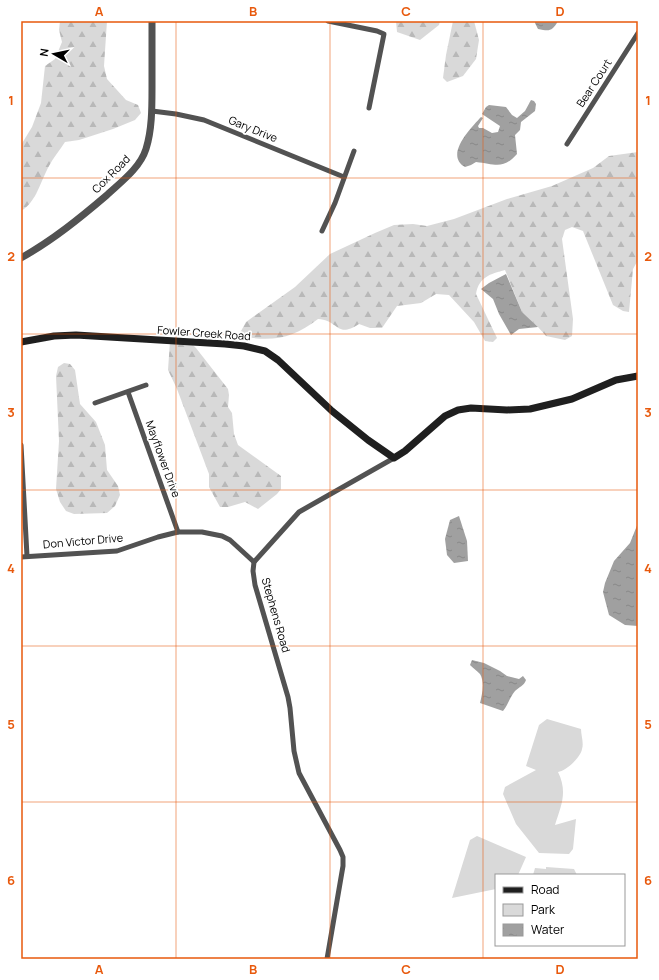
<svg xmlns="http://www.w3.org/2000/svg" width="659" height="980" viewBox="0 0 659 980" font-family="Manrope,sans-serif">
  <defs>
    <pattern id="forest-firs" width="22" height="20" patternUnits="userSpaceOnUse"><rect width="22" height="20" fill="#d9d9d9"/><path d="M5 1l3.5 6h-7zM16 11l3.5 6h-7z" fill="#b8b8b8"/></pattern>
    <pattern id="water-ripples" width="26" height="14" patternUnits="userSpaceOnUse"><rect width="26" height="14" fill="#a0a0a0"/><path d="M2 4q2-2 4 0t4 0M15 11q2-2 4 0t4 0" fill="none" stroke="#888"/></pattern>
  </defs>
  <rect width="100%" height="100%" fill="#fff"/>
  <g fill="#d9d9d9">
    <path d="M547,719L581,729C581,735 584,743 582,749C581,757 566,771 558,772C568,792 561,806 555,825L576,819L573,849L569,854L539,853L516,824L503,794L505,787L536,770L526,766L539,725Z"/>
    <polygon points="477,836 526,857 518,875 496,875 496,889 452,898 470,840"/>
    <polygon points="546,867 574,869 577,875 533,875 535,868 546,869"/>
  </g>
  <g fill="url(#forest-firs)">
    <path d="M60,21H107L104,66L107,79L126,100L138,105L141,113L135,120L113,129L79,140L65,142C60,150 53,158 49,166C41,180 36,203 21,211V145L32,127L41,103L45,66L55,59L62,42L59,30Z"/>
    <polygon points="396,21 440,21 439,25 420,40 397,32"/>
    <polygon points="453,21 474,21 479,40 476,59 463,76 447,82 443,78 446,55"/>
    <path d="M638,152V260L633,269L629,312L623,311L613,305L583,231L572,227L565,230L562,239L573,319L572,336L565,340L546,336L538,327L522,312L505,270C490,274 479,277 476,294L497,338L493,342L485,341L474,322L449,295L436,294L421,303L397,306L382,328H370L359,324C336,339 339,320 318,319C295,337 275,342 246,337L241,331L246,322L295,287L330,254L375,233L394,225L413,224L427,226L454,219L507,199L552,186L593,168L609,156Z"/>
    <polygon points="170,341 190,342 196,348 228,389 229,395 228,407 232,413 234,434 238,445 281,476 281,489 277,494 258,509 245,502 228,507 220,507 209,487 209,474 177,389 168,370"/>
    <polygon points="64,363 70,364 75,370 80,404 96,422 105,445 107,470 118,486 120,495 115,506 107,513 74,514 66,511 60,502 56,489 59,441 56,376 58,367"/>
  </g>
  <g fill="url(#water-ripples)">
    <path d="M535,21H558C552,32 549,31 538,29L535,23Z"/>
    <path d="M531,100L534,101L536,104L535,111L521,122L520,130L515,135L517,154C503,170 495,164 476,162L471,165L465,167C444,155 471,128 481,117L483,118L478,126L479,128H483L492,133L498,132L500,126L482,114L486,107L489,105L506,107L512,115L517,118L525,111Z"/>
    <polygon points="506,274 522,312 538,327 519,329 511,335 499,314 493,299 481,289 489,283"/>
    <polygon points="459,516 467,541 468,561 454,563 447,555 445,539 450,520"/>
    <polygon points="638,523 638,626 625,625 609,615 603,592 605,583 614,561 630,543"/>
    <path d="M472,660L484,663L500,671L507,676L519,679L523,676L526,680C524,686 519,687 515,691C510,697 508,705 503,711L480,703C482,695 485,682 480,674C477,671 473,668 470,665Z"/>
  </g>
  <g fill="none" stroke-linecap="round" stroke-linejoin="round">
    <g stroke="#525252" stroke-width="5">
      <polyline points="328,21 377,31 384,34 369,108"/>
      <polyline points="152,111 176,114 204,120 344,177"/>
      <polyline points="567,144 638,33"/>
      <polyline points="322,231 335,203 354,151"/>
      <polyline points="128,392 178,532"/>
      <polyline points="95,403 146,385"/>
      <polyline points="21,445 27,556"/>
      <polyline points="21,557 117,551 158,537 178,532 202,532 222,536 230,540 254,562"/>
      <polyline points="327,959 343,866 343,857 340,850 299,773 294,751 290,708 288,697 255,585 253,571 254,562 299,512 394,458"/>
    </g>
    <path stroke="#525252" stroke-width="7" d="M21,258C53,240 80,218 107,195C121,182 140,168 146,149C152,130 152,108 152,88C152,66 152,43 152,21"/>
    <polyline stroke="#1f1f1f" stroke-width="7" points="21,342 54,336 76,335 225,344 244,346 265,351 278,360 332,411 368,440 394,458 405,451 445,416 458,410 471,408 507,410 530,409 572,399 616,380 638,376"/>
  </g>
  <path fill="none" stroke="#e8590c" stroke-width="1" stroke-opacity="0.55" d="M176,21V959M330,21V959M483,21V959M21,178H638M21,334H638M21,490H638M21,646H638M21,802H638"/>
  <g text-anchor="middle" stroke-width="3.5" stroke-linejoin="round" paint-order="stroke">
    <g font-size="11" fill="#000" stroke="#fff">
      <text transform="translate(594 83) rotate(-57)" y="4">Bear Court</text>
      <text transform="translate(253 129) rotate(22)" y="4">Gary Drive</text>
      <text transform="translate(111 174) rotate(-45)" y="4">Cox Road</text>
      <text transform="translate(204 333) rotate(4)" y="4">Fowler Creek Road</text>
      <text transform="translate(163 459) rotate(70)" y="4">Mayflower Drive</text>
      <text transform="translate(83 541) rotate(-5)" y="4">Don Victor Drive</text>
      <text transform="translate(276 615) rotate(74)" y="4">Stephens Road</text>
    </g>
  </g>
  <rect width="659" height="980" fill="none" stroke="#ffffff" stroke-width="44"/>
  <rect x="495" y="874" width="130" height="72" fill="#ffffff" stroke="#999999"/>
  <rect x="503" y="887" width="20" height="6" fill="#1f1f1f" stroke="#999999"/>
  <text x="531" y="894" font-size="12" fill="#000000">Road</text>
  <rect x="503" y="904" width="20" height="12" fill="#d9d9d9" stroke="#999999"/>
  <text x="531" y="914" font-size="12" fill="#000000">Park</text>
  <rect x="503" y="924" width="20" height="12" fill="url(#water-ripples)" stroke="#999999"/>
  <text x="531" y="934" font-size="12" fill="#000000">Water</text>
  <g transform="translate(54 54) rotate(279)" stroke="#ffffff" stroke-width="3" paint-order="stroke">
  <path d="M0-3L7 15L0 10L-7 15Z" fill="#000000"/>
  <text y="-6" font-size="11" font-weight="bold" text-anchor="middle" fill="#000000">N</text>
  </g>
  <rect x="22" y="22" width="615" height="936" fill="none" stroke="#e8590c" stroke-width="1.5"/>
  <g font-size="13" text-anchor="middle" font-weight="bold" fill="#e8590c">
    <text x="99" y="16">A</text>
    <text x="253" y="16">B</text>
    <text x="406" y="16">C</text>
    <text x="560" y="16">D</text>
    <text x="11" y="105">1</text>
    <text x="648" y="105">1</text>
    <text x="11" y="261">2</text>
    <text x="648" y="261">2</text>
    <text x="11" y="417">3</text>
    <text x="648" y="417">3</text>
    <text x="11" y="573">4</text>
    <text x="648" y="573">4</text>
    <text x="11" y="729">5</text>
    <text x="648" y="729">5</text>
    <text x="11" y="885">6</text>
    <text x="648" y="885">6</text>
    <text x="99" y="974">A</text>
    <text x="253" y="974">B</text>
    <text x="406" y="974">C</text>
    <text x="560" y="974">D</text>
  </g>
</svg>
